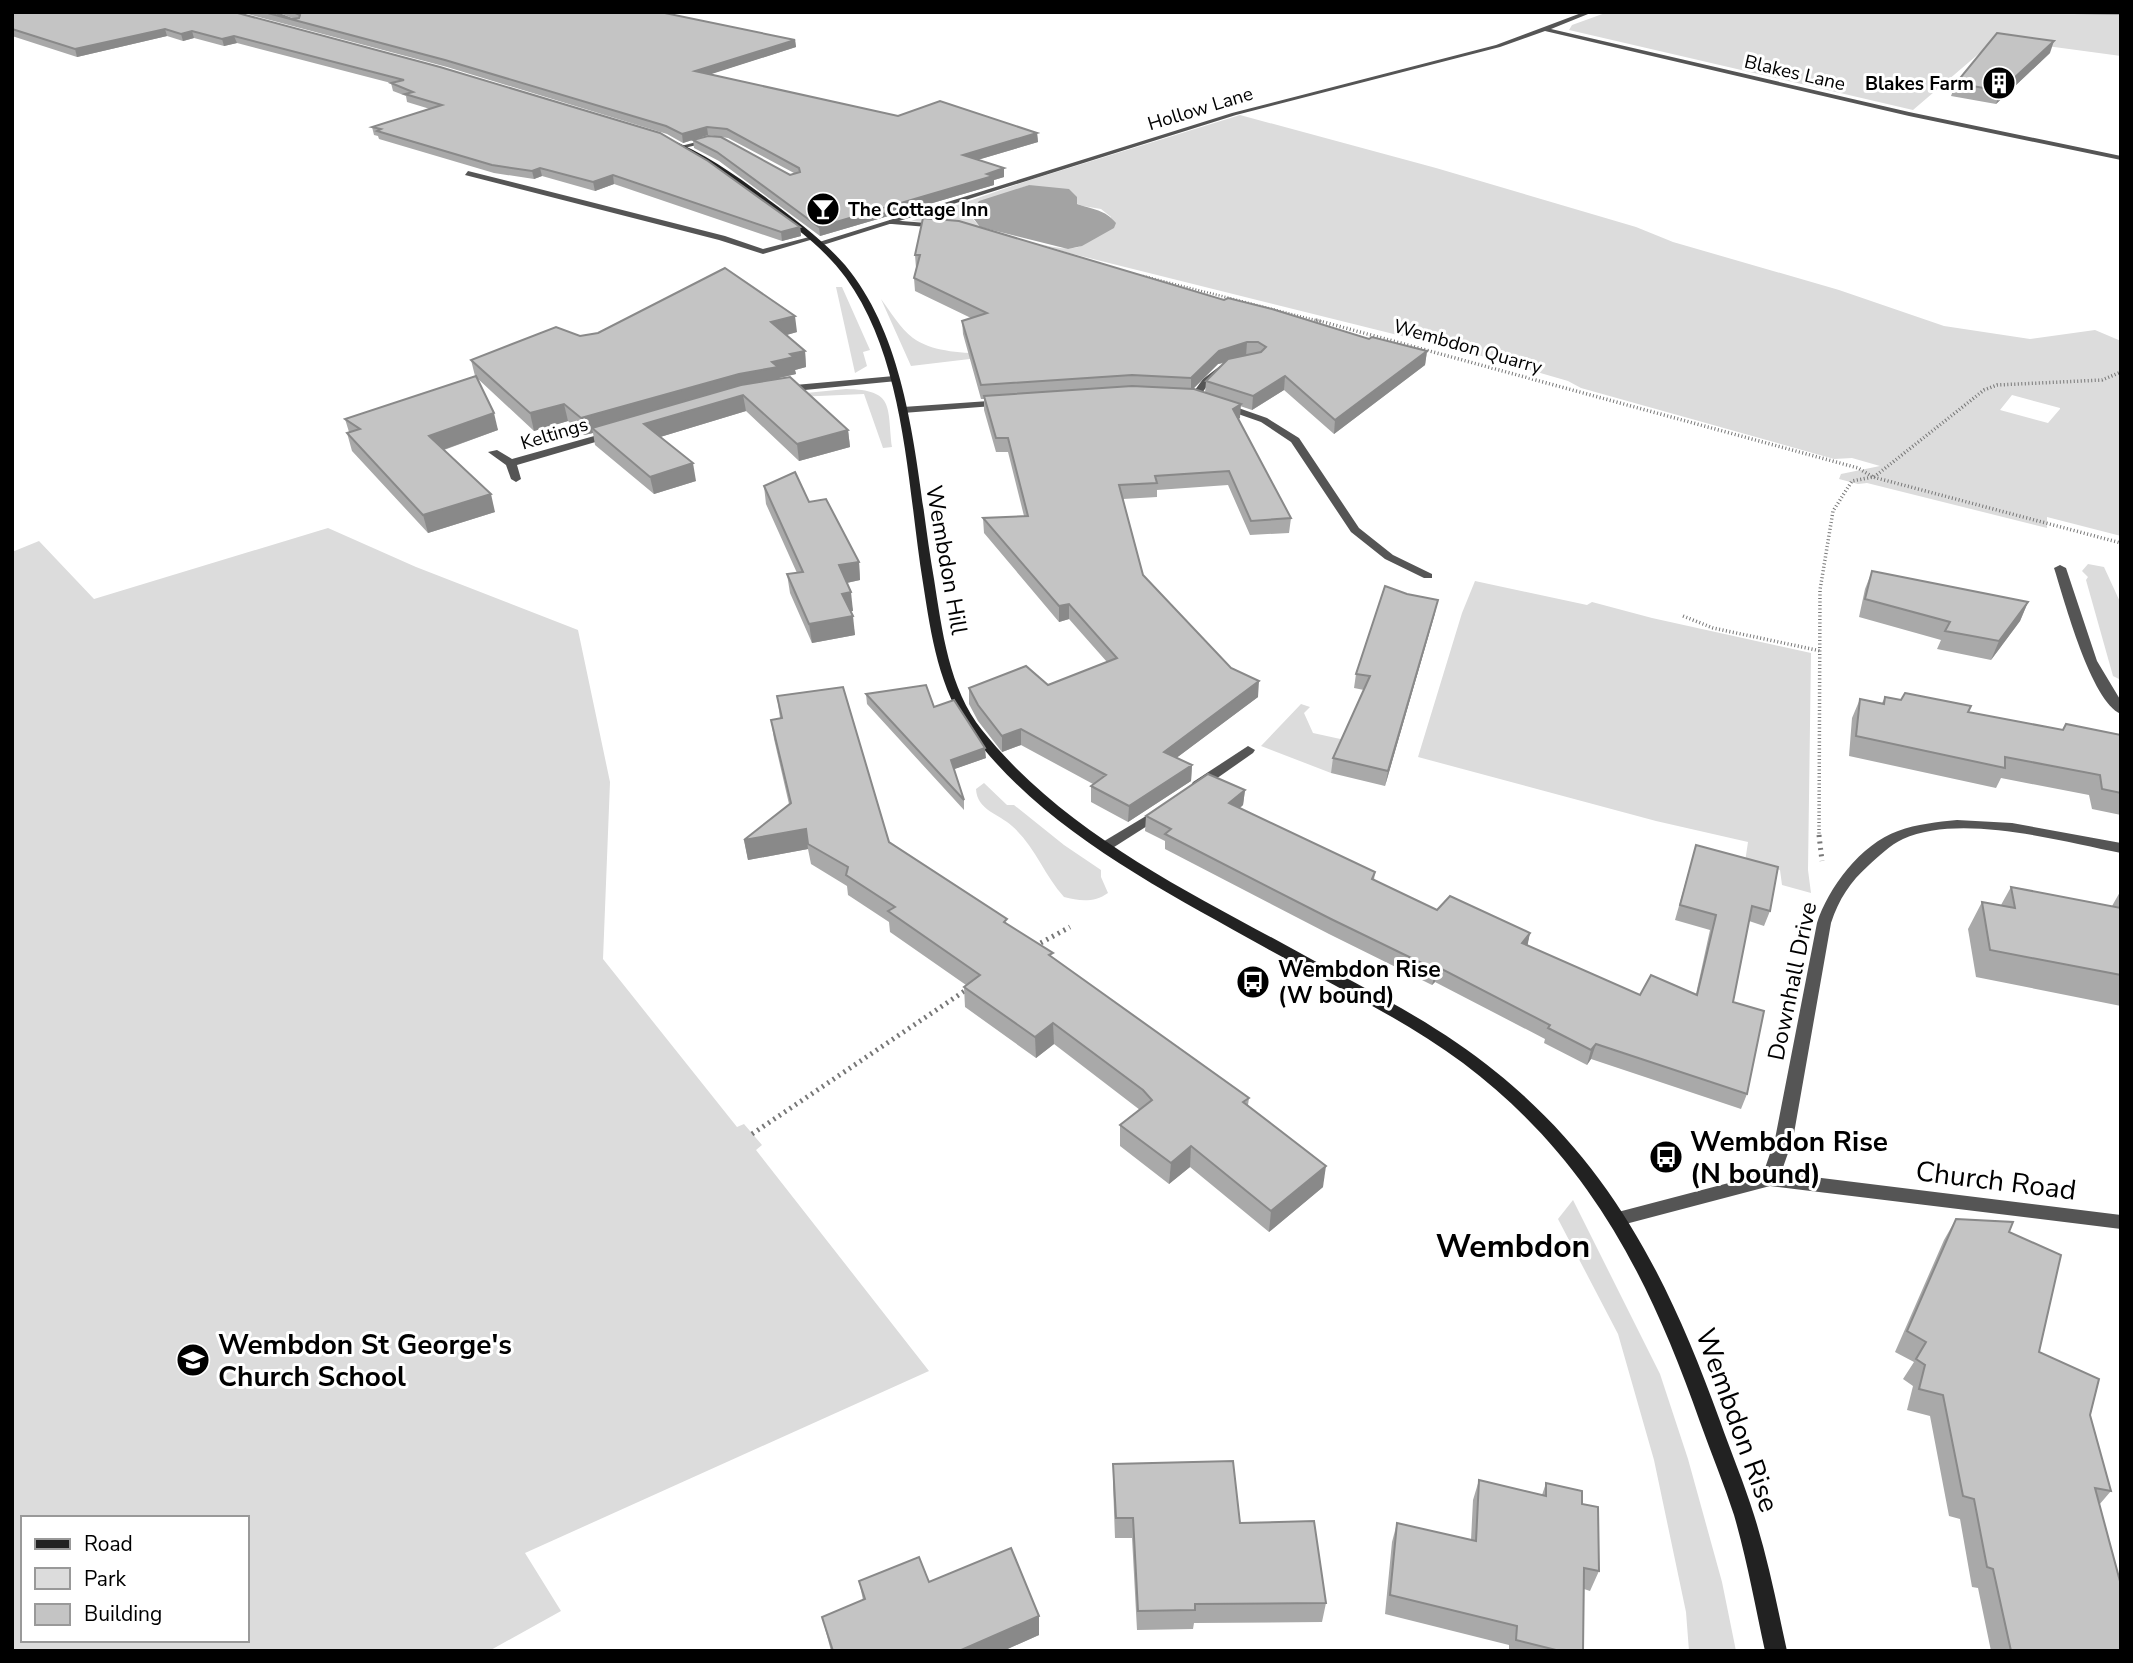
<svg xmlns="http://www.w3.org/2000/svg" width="2133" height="1663" viewBox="0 0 2133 1663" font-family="'Nunito Sans',sans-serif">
  <rect width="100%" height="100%" fill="#fff"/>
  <g fill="#dcdcdc" fill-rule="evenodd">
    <polygon points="1608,12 2121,12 2121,56 1996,39 1913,110 1569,30 1572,25"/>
    <path d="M1240,115L1436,168L1636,227L1673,242L1839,290L1944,326L2030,339L2095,330L2121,341V536L2047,517V528L1867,483L1858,484L1839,479L1841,474L1880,466L1852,458L1834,459L1581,388L1568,381L1478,355L1069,253L1040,244C1081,254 1085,248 1111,217L1101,209L1083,206L1029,185L974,205L971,209L973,219L980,227L911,221L1027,181ZM2012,395L2060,408V409L2048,423L2000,410Z"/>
    <polygon points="836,287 842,287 870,350 863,352 867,366 855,373"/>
    <path d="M881,299C890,311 900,328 913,338C940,358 995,353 1028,352L911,366Z"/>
    <path d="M846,389C895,390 887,406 892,447L883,448L864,394L796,397V394Z"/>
    <path d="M328,528L416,567L578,630L610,782L603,959L737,1127L744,1124L762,1145L756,1150L929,1371L525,1553L561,1611L489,1651H12V552L39,541L94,599ZM23,1518H247V1640H23Z"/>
    <polygon points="2088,564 2104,567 2121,604 2121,680 2113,676 2086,580 2088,577 2082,571"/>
    <polygon points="1475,581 1587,605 1592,602 1652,618 1811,653 1808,870 1811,893 1782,885 1780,870 1745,862 1748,842 1656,821 1418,757 1462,613"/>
    <polygon points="1301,704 1310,707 1304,713 1313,733 1345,740 1331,773 1261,746"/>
    <path d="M984,783L1007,805H1014L1064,845L1101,870V877L1108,893C1094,903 1079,901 1064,897C1044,875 1035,846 1012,826C999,814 977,810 976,789Z"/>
    <polygon points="1573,1200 1660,1374 1688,1459 1722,1582 1736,1651 1689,1651 1686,1612 1654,1460 1618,1334 1558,1219"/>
  </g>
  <path fill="#a3a3a3" d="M1029,185L1069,189L1077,197V204C1094,210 1104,209 1116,223L1114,228L1082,246L1068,249L980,227L970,214L979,201Z"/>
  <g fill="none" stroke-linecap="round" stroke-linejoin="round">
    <g fill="#a3a3a3" fill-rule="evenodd">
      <polygon points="1906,12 1997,12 1994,14"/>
      <polygon points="2071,12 2121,12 2121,15 2074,14"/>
    </g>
    <polyline stroke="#777" stroke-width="2" stroke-dasharray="1 2" stroke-linecap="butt" points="689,19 748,31"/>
    <polyline stroke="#777" stroke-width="2.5" stroke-dasharray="1 2" stroke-linecap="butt" points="1143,276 1323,322"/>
    <g stroke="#777" stroke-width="3.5" stroke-dasharray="1 2.5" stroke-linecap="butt">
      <polyline points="1316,320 1858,468 1873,477"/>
      <polyline points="1874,477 1984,390 1997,385 2102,380 2121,372"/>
      <polyline points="1683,616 1713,628 1821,651"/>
      <polyline points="1819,837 1820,590 1833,511 1852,481 1873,477 2121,543"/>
    </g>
    <g stroke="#777" stroke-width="5" stroke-dasharray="2 4.5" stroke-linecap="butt">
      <polyline points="1819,835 1822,861"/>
      <polyline points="1035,946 1070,927"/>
      <polyline points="752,1134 966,990"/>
    </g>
    <g fill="#555" fill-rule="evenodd">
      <polygon points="712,138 714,141 684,148 681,146"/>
      <polygon points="468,171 725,236 763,249 813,236 817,238 763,254 719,240 465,175"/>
      <polygon points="889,220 939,224 943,226 939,228 892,224 889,224"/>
      <polygon points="1248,746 1255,750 1253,753 1203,788 1193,788 1191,785 1193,782"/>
      <polygon points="1161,807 1168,811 1166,814 1111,849 1101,849 1099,846 1101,843"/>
    </g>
    <g fill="#555" fill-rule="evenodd">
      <polygon points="1584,12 1593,12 1551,29 1909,112 2121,156 2121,160 1909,116 1545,31 1500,47 1236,115 823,245 816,243 1232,113 1496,45"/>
      <polygon points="1220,366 1225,369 1209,383 1198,399 1184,399 1184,395 1192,394 1203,379"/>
      <polygon points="894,376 897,377 897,381 784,392 779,389 784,386"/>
      <polygon points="1003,400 1008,403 1006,405 903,413 898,410 903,407"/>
      <polygon points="1221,404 1227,404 1267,418 1299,438 1359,528 1393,555 1432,574 1432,578 1424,578 1385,559 1351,532 1291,442 1261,422 1221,408"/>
      <polygon points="612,431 617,434 616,436 517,465 521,479 516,482 511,479 506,465 488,452 497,450 512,459"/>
      <path d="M2060,565L2066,568L2097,661L2121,701V714C2091,702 2064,599 2054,568Z"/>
      <path d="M1957,820L2012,823L2121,843V853C2060,841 1961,813 1903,839C1890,845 1879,856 1869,865C1850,882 1839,899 1831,923L1793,1139L1781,1173L2121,1215V1229L1770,1186L1618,1226L1612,1224L1609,1219L1612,1214L1618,1212L1763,1174L1775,1139L1817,923C1828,888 1861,844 1898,831C1917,824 1937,822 1957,820Z"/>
    </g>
    <path fill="#222" fill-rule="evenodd" d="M667,138C705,153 737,176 769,200C796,220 823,240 845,265C914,348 916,478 934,579C942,630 949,689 982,730C1062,830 1181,888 1291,948C1361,987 1434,1021 1496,1072C1613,1166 1670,1283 1720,1421C1731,1452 1744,1483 1754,1515C1768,1559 1777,1605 1787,1651H1765C1755,1605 1747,1560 1734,1515C1724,1484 1711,1453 1700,1422C1649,1277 1589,1158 1463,1063C1402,1018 1332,985 1266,948C1161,889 1045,831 971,733C939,690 931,635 923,583C907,485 906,361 846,278C824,248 794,226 765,205C733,180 701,158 665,141Z"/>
  </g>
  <g fill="#a9a9a9" fill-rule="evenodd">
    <polygon points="12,12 234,12 800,227 801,236 782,241 614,184 595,191 542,176 534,179 494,173 379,139 378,136 374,135 372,127 430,109 407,102 406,96 393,91 391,83 237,43 224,46 194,38 183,41 167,36 77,57 12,36"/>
    <polygon points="240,12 264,12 292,19 295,19 277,12 660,12 795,40 796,47 710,74 898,116 1037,133 1038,142 977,160 1004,177 994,180 994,185 820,236 719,161 694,148 693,140 790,175 794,173 728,138 708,135 683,143 667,134 447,67"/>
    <polygon points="2050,53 1996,104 1951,96 1956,83"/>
    <path d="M923,218L1369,339L1427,351L1425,365L1334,434L1284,390L1252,410L1240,406V418L1238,419L1291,518L1289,533L1250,535L1228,485L1157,490V497L1123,499L1143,575L1258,697L1176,758L1192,765L1191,781L1128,822L1091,802V786L1093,784L1021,745L1002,752L978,721L969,704V688L1048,685L1107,662L1069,619L1059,622L984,533L983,518L1024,516L1008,452H996L984,410V399H981L963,334L962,321L971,318L915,291L914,278L916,268L915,255ZM1224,363L1206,381L1205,393L1193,389L1218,364Z"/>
    <polygon points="797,332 786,335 805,351 806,367 795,370 796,374 779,378 779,379 848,430 850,447 799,461 746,411 660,437 696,481 654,494 595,445 593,433 584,435 568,421 534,431 477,378 498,430 444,450 495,512 428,533 352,451 347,433 349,432 345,419 475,376 471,360 580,336"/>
    <polygon points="764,486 809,502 859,562 860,580 847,583 853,611 851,611 855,635 812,643 790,593 787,574 797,573 766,504"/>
    <polygon points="1872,571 2028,602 2020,621 1991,660 1937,649 1941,640 1859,617 1865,589"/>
    <polygon points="1435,613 1385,786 1331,773 1333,758 1364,690 1354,688 1356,674"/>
    <polygon points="866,694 934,707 986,758 954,769 964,800 964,810 867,704"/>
    <polygon points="777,696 889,842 1007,924 1053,958 1249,1098 1248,1105 1323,1187 1269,1232 1190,1167 1169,1184 1120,1146 1120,1125 1140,1110 1054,1044 1036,1058 965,1007 964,987 966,985 890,932 889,922 848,895 847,886 811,864 808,849 748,860 744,840 789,804 774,739 771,720 780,718"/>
    <polygon points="1885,697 2063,730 2121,735 2121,815 2092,809 2089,795 2001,778 1996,788 1849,756 1852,718 1860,699 1882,703"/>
    <polygon points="1245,790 1243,805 1240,808 1375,872 1374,880 1437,910 1530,933 1527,945 1640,995 1696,994 1710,930 1675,920 1696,845 1770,911 1764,926 1749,921 1733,1002 1747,1094 1741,1109 1591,1059 1587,1065 1544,1043 1545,1039 1435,982 1432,985 1329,934 1165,849 1165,841 1145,831 1146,816"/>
    <polygon points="2011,887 2112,906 2120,892 2121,892 2121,1006 1976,977 1968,929 1982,902 2001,905"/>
    <polygon points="1956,1219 2009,1232 2039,1352 2090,1415 2111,1491 2099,1505 2121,1651 1991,1651 1978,1588 1972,1587 1960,1519 1949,1516 1930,1416 1907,1410 1913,1386 1903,1379 1914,1362 1895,1352 1944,1240"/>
    <polygon points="1113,1464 1240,1523 1326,1603 1322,1622 1194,1623 1193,1629 1137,1630 1132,1538 1115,1538 1113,1484"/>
    <polygon points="1479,1480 1542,1495 1546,1483 1582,1504 1599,1571 1590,1591 1584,1589 1583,1651 1509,1651 1509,1645 1385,1614 1392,1542 1397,1523 1471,1540 1473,1500"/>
    <polygon points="859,1581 929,1582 1039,1635 1003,1651 831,1651 822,1617 863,1600"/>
  </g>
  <g fill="#898989">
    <polygon points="165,29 167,36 77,57 75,49"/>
    <polygon points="192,31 194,38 183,41 181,34"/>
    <polygon points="234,36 237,43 224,46 222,39"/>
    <polygon points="795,40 796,47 696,79 695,71"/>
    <polygon points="2054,41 2050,53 1996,104 2000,91"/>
    <polygon points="707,127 708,135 683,143 682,134"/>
    <polygon points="1037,133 1038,142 964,164 963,155"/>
    <polygon points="540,168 542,176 534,179 532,171"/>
    <polygon points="1004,168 1004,177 994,180 994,185 820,236 819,227"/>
    <polygon points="613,175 614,184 595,191 593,182"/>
    <polygon points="800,227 801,236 782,241 781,232"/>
    <polygon points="795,316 797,332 773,339 771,322"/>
    <polygon points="1247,342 1246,356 1218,364 1191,391 1191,378 1219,351"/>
    <polygon points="805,351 806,367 795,370 796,374 779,378 780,384 592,428 593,433 584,435 581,418 772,362 790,354"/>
    <polygon points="1427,351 1425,365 1334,434 1335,420"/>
    <polygon points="1285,376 1284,390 1252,410 1253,396"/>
    <polygon points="743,395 746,411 647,441 644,424"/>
    <polygon points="564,404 568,421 534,431 530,413"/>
    <polygon points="1241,404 1240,418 1232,422 1233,409"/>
    <polygon points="494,413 498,430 434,453 429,436"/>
    <polygon points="848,430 850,447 799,461 797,444"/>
    <polygon points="693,463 696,481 654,494 650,477"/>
    <polygon points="491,494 495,512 428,533 423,515"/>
    <polygon points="859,562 860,580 841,584 839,565"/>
    <polygon points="851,592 853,611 844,613 842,594"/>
    <polygon points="1438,600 1435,613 1385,786 1388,771"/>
    <polygon points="2028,602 2020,621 1991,660 1999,641"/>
    <polygon points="1069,604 1069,619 1059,622 1059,606"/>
    <polygon points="853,616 855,635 812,643 809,624"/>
    <polygon points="1259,681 1258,697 1163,768 1164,752"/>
    <polygon points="1021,729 1021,745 1002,752 1002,736"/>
    <polygon points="985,748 986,758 952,770 951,760"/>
    <polygon points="1192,765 1191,781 1128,822 1129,806"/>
    <polygon points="1245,790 1243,805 1228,817 1229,803"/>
    <polygon points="806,829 808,849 748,860 744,840"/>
    <polygon points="1530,933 1527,948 1522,943"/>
    <polygon points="1438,967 1435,982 1432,985 1436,970"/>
    <polygon points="1053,1023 1054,1044 1036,1058 1035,1037"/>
    <polygon points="1596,1044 1591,1059 1587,1065 1591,1050"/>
    <polygon points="1191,1146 1190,1167 1169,1184 1171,1163"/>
    <polygon points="1326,1166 1323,1187 1269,1232 1271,1211"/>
    <polygon points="1039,1616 1039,1635 1003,1651 959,1651"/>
  </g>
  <g fill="#c4c4c4" stroke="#898989" stroke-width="2">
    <polygon points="12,12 234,12 440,67 660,133 708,161 800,227 781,232 613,175 593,182 540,168 532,171 492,165 377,131 381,129 372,127 442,105 405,94 413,92 391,83 404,80 234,36 222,39 192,31 181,34 165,29 75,49 12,29"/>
    <polygon points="264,12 274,12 292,19 299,18 300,15 293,12 660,12 795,40 695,71 898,116 940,101 1037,133 963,155 1004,168 987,174 993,176 819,227 717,152 693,140 708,136 721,137 790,175 800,172 799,168 727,129 707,127 682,134 666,126 445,60"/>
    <polygon points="1997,33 2054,41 2000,91 1956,83"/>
    <polygon points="923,218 959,221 1224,300 1228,298 1272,309 1369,339 1372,337 1427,351 1335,420 1285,376 1253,396 1206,381 1228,359 1261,352 1266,347 1258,342 1247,342 1219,351 1191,378 1132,375 981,385 962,321 987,313 914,278 920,255 915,255"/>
    <polygon points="725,268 795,316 771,322 805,351 790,354 794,357 772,362 778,367 739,374 581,418 564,404 530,413 471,360 556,327 580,336 598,333"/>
    <polygon points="476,376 494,413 429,436 491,494 423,515 347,433 360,429 345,419"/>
    <polygon points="790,377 848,430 797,444 743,395 644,424 693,463 650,477 592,428 741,385"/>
    <polygon points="1132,386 1194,389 1241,404 1233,409 1291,518 1251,521 1229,471 1155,476 1157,483 1119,485 1143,575 1231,668 1259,681 1164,752 1192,765 1129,806 1091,786 1106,775 1021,729 1002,736 978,705 969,688 1026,666 1048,685 1117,658 1069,604 1059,606 983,518 1028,516 1008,438 996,438 984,396"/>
    <polygon points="795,472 809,502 826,499 859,562 839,565 851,592 842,594 853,616 809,624 787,574 803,572 764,486"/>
    <polygon points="1872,571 2028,602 1999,641 1945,631 1950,622 1865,599"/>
    <polygon points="1385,586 1407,594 1438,600 1388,771 1333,758 1370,676 1356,674"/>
    <polygon points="926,685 934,707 954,700 985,748 951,760 964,800 866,694"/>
    <polygon points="843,687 889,842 1007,919 1004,922 1053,953 1049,955 1249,1098 1243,1102 1326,1166 1271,1211 1191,1146 1171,1163 1120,1125 1152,1100 1143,1090 1053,1023 1035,1037 964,987 980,975 888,911 895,907 846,875 848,867 808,844 806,829 744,840 791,803 771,720 782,718 777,696"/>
    <polygon points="1905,693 1971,706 1968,712 2063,730 2066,724 2121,735 2121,793 2102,789 2100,775 2005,757 2005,768 1856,736 1860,699 1884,704 1885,697 1901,700"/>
    <polygon points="1208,774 1245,790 1229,803 1375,872 1372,879 1437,910 1450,896 1530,933 1522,943 1640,995 1651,975 1697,995 1716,915 1680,905 1696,845 1778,867 1770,911 1752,906 1733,1002 1764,1011 1747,1094 1596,1044 1591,1050 1548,1028 1550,1025 1438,967 1436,970 1331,919 1165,834 1171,829 1146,816"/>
    <polygon points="2011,887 2121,908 2121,975 1990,950 1982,902 2015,908"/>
    <polygon points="1956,1219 2013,1222 2009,1232 2061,1255 2039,1352 2099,1379 2090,1415 2111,1491 2095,1488 2121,1585 2121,1651 2011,1651 1993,1569 1987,1567 1974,1499 1963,1496 1943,1395 1919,1389 1925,1365 1916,1359 1926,1342 1907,1331"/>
    <polygon points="1233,1461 1240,1523 1314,1521 1326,1603 1195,1604 1195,1610 1138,1611 1133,1518 1116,1518 1113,1464"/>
    <polygon points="1479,1480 1546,1496 1546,1483 1582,1491 1582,1504 1598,1507 1599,1571 1584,1568 1583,1651 1560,1651 1516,1640 1517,1626 1390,1595 1397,1523 1476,1541"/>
    <polygon points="1011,1548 1039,1616 959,1651 833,1651 822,1617 865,1599 859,1581 919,1557 929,1582"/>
  </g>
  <defs>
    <symbol id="building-disc" viewBox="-11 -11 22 22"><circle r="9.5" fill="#000" stroke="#fff"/><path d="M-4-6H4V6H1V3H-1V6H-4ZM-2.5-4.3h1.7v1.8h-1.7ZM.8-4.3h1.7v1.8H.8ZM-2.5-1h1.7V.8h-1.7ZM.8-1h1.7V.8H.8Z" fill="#fff"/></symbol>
    <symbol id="bar-disc" viewBox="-11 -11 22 22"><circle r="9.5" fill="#000" stroke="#fff"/><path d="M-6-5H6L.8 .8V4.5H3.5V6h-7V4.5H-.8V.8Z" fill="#fff"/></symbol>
    <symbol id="bus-disc" viewBox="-11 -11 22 22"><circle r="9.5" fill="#000" stroke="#fff"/><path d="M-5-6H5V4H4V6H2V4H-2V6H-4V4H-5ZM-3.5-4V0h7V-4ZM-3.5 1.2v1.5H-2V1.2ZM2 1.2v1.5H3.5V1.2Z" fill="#fff"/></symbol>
    <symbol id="school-disc" viewBox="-11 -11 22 22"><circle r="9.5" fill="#000" stroke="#fff"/><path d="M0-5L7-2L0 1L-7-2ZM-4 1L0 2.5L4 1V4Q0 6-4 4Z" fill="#fff"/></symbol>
  </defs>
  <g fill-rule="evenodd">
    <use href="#building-disc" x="1980" y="64" width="38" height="38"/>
    <use href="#bar-disc" x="804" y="190" width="38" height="38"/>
    <use href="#bus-disc" x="1234" y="963" width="38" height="38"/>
    <use href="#bus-disc" x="1647" y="1138" width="38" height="38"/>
    <use href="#school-disc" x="174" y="1341" width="38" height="38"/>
  </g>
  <g text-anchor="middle" stroke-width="6" stroke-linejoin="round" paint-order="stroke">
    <g font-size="19" fill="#000" stroke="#fff">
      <text transform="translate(1795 72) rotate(13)" y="7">Blakes Lane</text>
      <text transform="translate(1200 108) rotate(-17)" y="7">Hollow Lane</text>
      <text transform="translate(1468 346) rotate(16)" y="7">Wembdon Quarry</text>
      <text transform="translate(554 433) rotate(-17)" y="7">Keltings</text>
    </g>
    <g font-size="19" font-weight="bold" fill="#000" stroke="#fff" text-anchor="end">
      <text x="1974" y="90">Blakes Farm</text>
      <text x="848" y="216" text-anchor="start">The Cottage Inn</text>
    </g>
    <g font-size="23" fill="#000" stroke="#fff">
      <text transform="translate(947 560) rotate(80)" y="8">Wembdon Hill</text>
      <text transform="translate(1792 981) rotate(-78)" y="8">Downhall Drive</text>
    </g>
    <g font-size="23" font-weight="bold" fill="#000" stroke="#fff" text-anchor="start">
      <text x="1278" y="977">Wembdon Rise<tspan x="1278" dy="26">(W bound)</tspan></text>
    </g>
    <g font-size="28" font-weight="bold" fill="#000" stroke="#fff" text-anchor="start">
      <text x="1690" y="1151">Wembdon Rise<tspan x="1690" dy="32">(N bound)</tspan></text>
      <text x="218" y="1354">Wembdon St George's<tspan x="218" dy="32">Church School</tspan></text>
    </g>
    <g font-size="28" fill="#000" stroke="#fff">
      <text transform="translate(1996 1180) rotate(7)" y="10">Church Road</text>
      <text transform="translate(1738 1420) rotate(70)" y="10">Wembdon Rise</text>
    </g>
    <g font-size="32" font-weight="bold" fill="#000" stroke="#fff">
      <text x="1513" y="1257">Wembdon</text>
    </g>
  </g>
  <rect width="2133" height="1663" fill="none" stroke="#000000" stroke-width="28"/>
  <rect x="21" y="1516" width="228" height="126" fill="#ffffff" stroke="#999999" stroke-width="2"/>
  <rect x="35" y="1539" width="35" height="10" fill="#222222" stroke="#999999" stroke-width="2"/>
  <text x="84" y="1551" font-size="21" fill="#000000">Road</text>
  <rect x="35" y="1568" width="35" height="21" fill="#dcdcdc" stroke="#999999" stroke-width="2"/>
  <text x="84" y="1586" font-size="21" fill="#000000">Park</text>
  <rect x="35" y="1604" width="35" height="21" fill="#c4c4c4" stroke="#999999" stroke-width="2"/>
  <text x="84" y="1621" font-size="21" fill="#000000">Building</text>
</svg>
